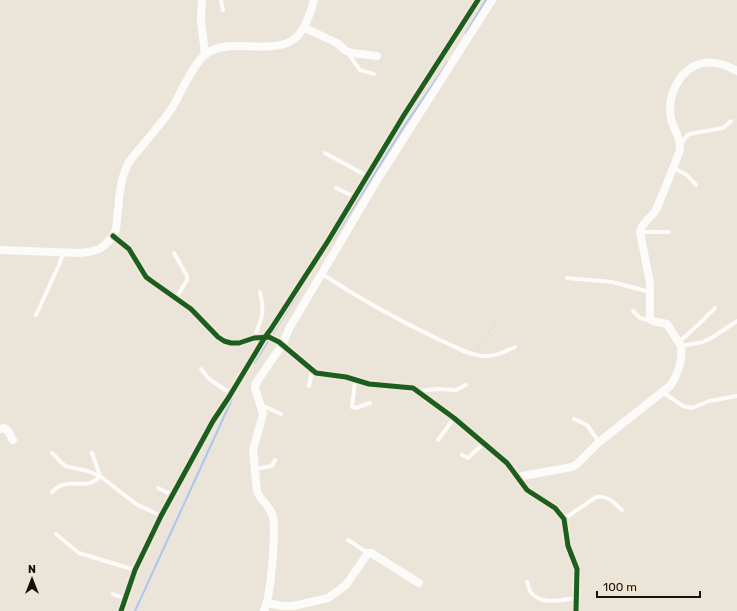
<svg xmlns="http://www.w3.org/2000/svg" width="737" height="611" viewBox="0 0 737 611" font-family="Rubik,sans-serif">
  <rect width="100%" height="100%" fill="#eae4d9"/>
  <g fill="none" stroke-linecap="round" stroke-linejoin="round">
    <g stroke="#adc6f0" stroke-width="2">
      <polyline points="466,33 486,0"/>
      <polyline points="333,240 403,128 448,62"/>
      <polyline points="271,336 300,291"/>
      <polyline points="254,363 269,340"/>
      <polyline points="135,611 233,397"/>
    </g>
    <polyline stroke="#ceccca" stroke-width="1" stroke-dasharray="1 3" stroke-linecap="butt" points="477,349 496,322"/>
    <g stroke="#fcfbf9" stroke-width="4">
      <polyline points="221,0 223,10"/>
      <polyline points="348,53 360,70 374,74"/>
      <polyline points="681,145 686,137 689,134 723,128 731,121"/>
      <polyline points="325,153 367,176"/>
      <polyline points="673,168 687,175 696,185"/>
      <polyline points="336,188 355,197"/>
      <polyline points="641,232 669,232"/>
      <polyline points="174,253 187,276 187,280 176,298"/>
      <path d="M322,274C360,299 400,321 440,340C454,346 468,355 483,356C494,357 504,352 515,347"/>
      <polyline points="567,278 612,282 650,292"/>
      <polyline points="633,311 640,318 651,321"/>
      <polyline points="36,315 59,265 63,253"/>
      <path d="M254,337C262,320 265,311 260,292"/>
      <polyline points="679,342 699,324 715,308"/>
      <polyline points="681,346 703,342 713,337 737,321"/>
      <polyline points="201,369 209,379 231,394"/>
      <polyline points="355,381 352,407 356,408 370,403"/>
      <polyline points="309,386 312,371"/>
      <polyline points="419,391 438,389 456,390 466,385"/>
      <polyline points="662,392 683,406 692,408 709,401 737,396"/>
      <polyline points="261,405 281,414"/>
      <polyline points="574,419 587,425 599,442"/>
      <polyline points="438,440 454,418"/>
      <polyline points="52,453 65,466 88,471 100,476 136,504 161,516"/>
      <polyline points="462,455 468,458 469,457 483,444"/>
      <polyline points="255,469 272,466 275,460"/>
      <polyline points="158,488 172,495"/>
      <path d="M52,492C55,489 59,486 63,485C77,480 88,490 100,476L92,453"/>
      <path d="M564,519L596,497C608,495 614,503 622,510"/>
      <polyline points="56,534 79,553 135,570"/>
      <polyline points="348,540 368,553"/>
      <path d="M527,582C528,584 529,588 530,591C539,606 562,600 576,598"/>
      <polyline points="113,594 125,599"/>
    </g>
    <g stroke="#fcfbf9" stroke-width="8">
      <polyline points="202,0 201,21 205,54"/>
      <polyline points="305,28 337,43 346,51 353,53 377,56"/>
      <polyline points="113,236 129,249 146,277 150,280 191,309 218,337 224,341 231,343 239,343 254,338 269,337 279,342 316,373 346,377 369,384 413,388 454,418 507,463 527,490 555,508 564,519 568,546 577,569 576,611"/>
      <path d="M0,250L80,253L89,252L99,249L105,245L113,236L116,229C119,207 118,182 129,162C143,144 159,127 172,108C181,93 193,64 206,54C215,47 226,46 238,46C285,47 300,51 314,0"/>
      <polyline points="0,429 4,428 8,431 13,440"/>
      <path d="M517,477L572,467L577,464L599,442L670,386C678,375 683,359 681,346L667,324L653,321L650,319V283L640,232C642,222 651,218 656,210C659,204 661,197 664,191C669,178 674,166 679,153C683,140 674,131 671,119C667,99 676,76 694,66C709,59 723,63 737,71"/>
      <polyline points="267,603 283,606 293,606 328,598 346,585 368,553 371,553 419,583"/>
      <polyline points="121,611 135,570 161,516 213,421 229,397 265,337 271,329 328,241 404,115 478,0"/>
      <path d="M264,611C271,596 276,533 273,517C271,507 260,500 257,491L253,450L263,414L255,388L256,383L282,345L290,327L379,177L492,0"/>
    </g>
    <defs>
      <g id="cycleway">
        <polyline points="113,236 129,249 146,277 150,280 191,309 218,337 224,341 231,343 239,343 254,338 269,337 279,342 316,373 346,377 369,384 413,388 454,418 507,463 527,490 555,508 564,519 568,546 577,569 576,611"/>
        <polyline points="121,611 135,570 161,516 213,421 229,397 265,337 271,329 328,241 404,115 478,0"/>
      </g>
    </defs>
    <use href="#cycleway" stroke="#f1e5d2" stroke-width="8"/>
    <use href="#cycleway" stroke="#1b5e20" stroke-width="5"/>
  </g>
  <g transform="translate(32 579)" stroke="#f1e5d2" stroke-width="3" paint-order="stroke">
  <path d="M0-3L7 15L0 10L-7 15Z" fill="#15110a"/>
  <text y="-6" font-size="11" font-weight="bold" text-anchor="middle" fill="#15110a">N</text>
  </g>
  <path d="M597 591v6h103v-6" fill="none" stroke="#15110a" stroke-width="2"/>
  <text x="603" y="591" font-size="12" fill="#15110a" stroke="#f1e5d2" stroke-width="3" paint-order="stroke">100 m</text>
</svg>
